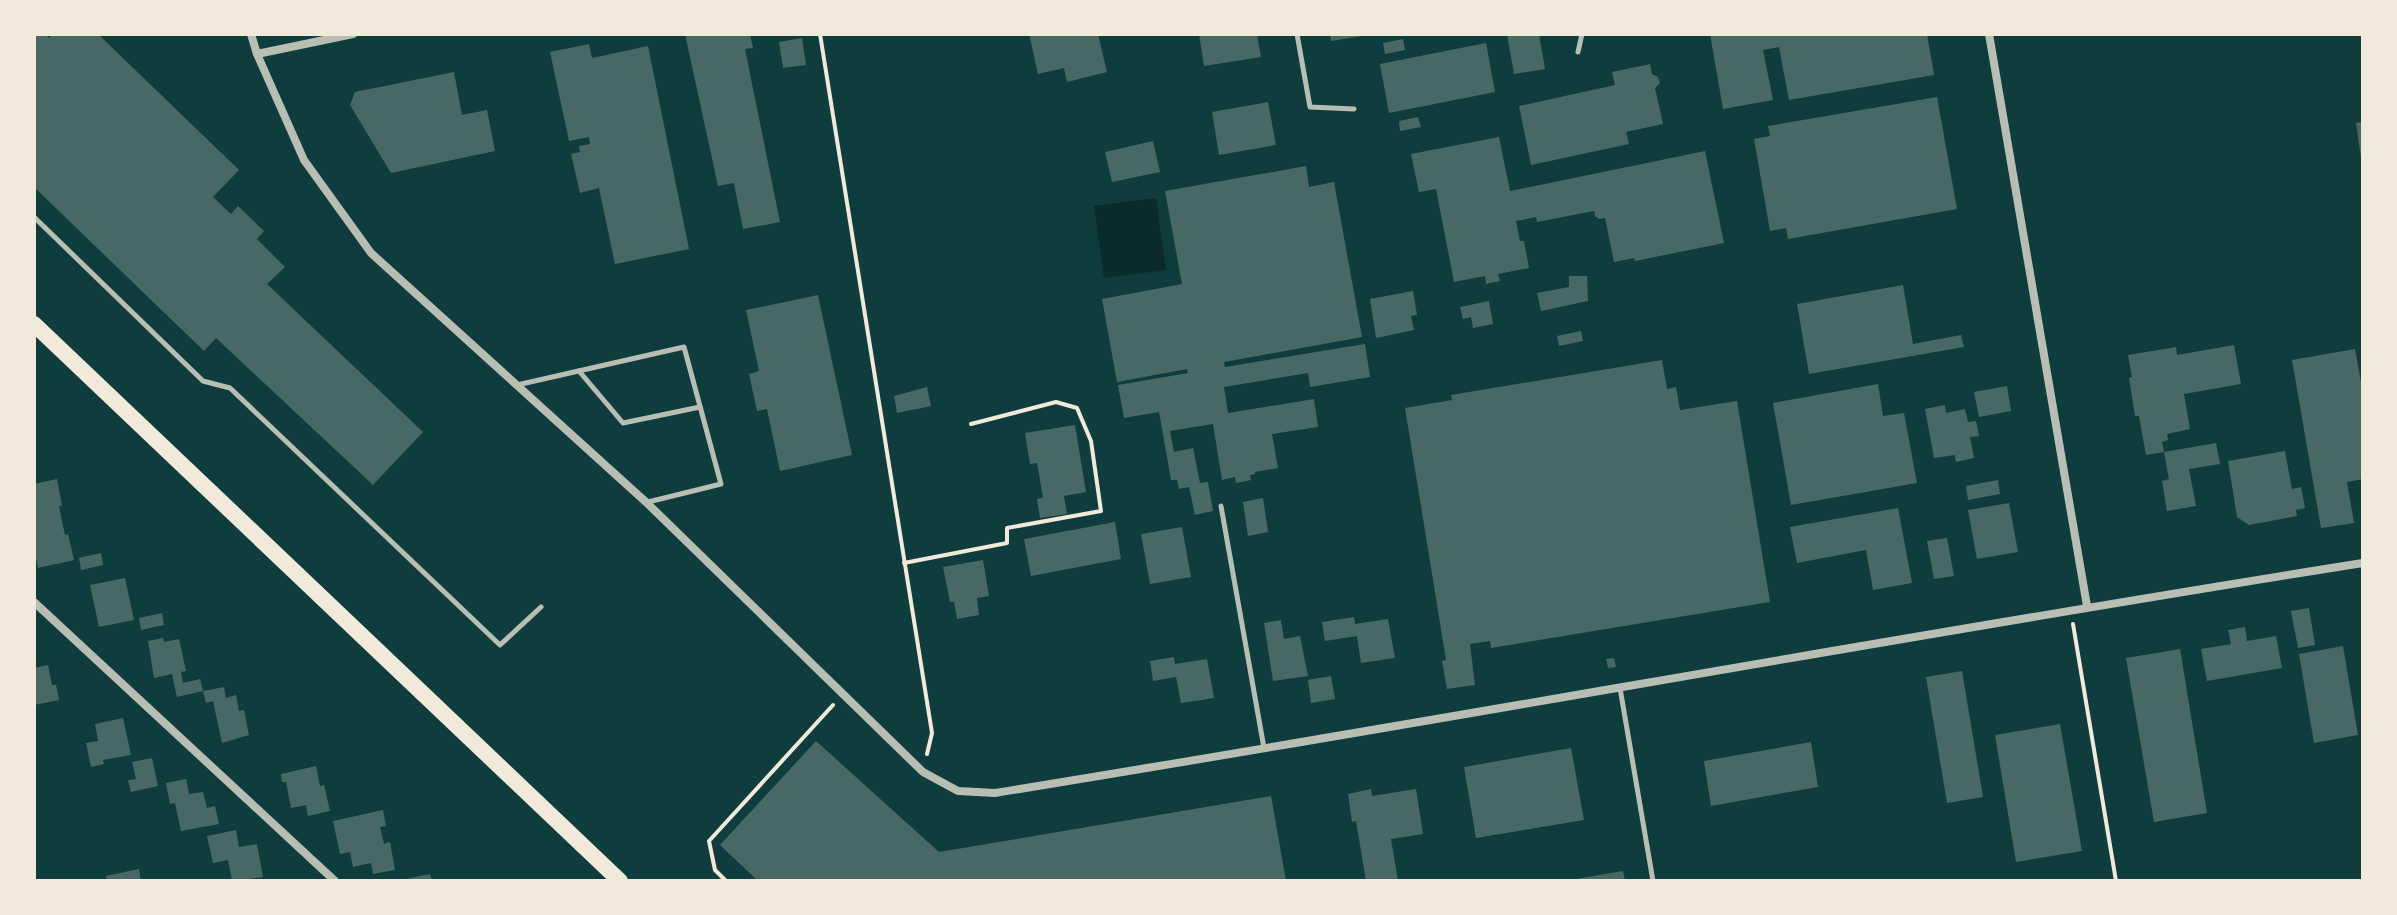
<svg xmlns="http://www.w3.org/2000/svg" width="2397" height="915" viewBox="0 0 2397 915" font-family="'Asap Condensed',sans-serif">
  <rect width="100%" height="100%" fill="#0f3d3e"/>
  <polygon fill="#0a2a2b" points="1156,198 1166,270 1104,278 1094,206"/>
  <g fill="#486865">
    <polygon points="34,34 45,34 49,38 52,34 98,34 239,170 213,197 231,214 238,206 264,231 257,239 285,267 267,284 423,432 373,485 216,338 204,351 34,187"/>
    <polygon points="685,34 750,34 753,48 745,49 780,222 743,229 734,183 718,186"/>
    <polygon points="1029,34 1098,34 1107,72 1067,82 1064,68 1038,74"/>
    <polygon points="1199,34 1257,34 1261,57 1204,66"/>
    <polygon points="1330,34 1362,34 1362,36 1331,41"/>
    <polygon points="1507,34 1539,34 1545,69 1514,74"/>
    <polygon points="1710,34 1927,34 1934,75 1789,100 1779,47 1763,50 1773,100 1723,109"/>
    <polygon points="802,38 806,65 783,68 779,42"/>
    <polygon points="1403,39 1405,50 1385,54 1383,43"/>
    <polygon points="1486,43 1495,92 1389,113 1380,64"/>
    <polygon points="589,44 592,58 648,46 689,249 615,264 599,188 580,193 571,154 580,152 579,146 590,144 589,137 569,141 550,52"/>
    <polygon points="1650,64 1652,74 1658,77 1660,83 1655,88 1663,124 1626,132 1629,144 1531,165 1519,106 1615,85 1612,72"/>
    <polygon points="454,72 462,115 487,110 495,151 391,173 350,105 355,92"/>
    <polygon points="1937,97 1957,209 1788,239 1786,228 1770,231 1754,139 1770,136 1768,126"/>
    <polygon points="1268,102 1276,145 1219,155 1212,112"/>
    <polygon points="1418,117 1421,127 1400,131 1399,121"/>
    <polygon points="2363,122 2363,158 2361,158 2356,123"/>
    <polygon points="1499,137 1510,191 1705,151 1724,243 1635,261 1634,258 1614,262 1605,218 1599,219 1595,216 1594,211 1537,222 1536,217 1516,221 1520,241 1524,241 1529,268 1498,274 1500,281 1486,284 1485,276 1454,282 1436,189 1419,192 1411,154"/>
    <polygon points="1153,141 1160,172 1112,182 1105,152"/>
    <polygon points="1306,166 1309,187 1334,182 1362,337 1224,362 1225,367 1365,344 1370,377 1310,387 1308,373 1224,387 1228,413 1314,399 1318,427 1272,434 1278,468 1255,472 1255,474 1250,475 1251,480 1236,483 1235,477 1222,480 1213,424 1170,431 1174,452 1193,448 1200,483 1208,482 1213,511 1195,515 1189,487 1179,489 1177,480 1171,480 1159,412 1124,418 1118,385 1188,373 1187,369 1117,382 1102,299 1182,284 1165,191"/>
    <polygon points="1569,276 1587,276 1588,301 1541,311 1537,293 1569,287"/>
    <polygon points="1903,285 1913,344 1961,335 1964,347 1809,374 1797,304"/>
    <polygon points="1413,291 1417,315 1411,316 1414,330 1376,338 1370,299"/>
    <polygon points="818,295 852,455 780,471 767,409 757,411 749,374 759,371 746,310"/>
    <polygon points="1489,301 1493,324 1473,328 1471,317 1463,319 1460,307"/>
    <polygon points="1581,331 1583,341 1559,346 1557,336"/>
    <polygon points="2234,345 2241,384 2184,394 2190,429 2167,434 2168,440 2162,442 2164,452 2146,455 2139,416 2135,416 2129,378 2132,377 2128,355 2176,347 2177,355"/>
    <polygon points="2355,349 2363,393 2363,479 2347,482 2354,523 2321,528 2292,360"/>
    <polygon points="1662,360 1667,389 1676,387 1680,410 1737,401 1770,602 1491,648 1490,641 1470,644 1475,685 1447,689 1442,661 1446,660 1405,408 1452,400 1451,395"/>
    <polygon points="1878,384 1883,416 1904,413 1917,483 1791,505 1773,403"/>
    <polygon points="2007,386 2011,411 1979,417 1974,392"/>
    <polygon points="927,387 931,406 897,413 894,396"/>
    <polygon points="1945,405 1946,413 1965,409 1968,422 1976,421 1979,436 1970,437 1974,458 1956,462 1955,455 1934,458 1925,409"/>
    <polygon points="1075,425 1086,492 1064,496 1067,514 1040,518 1037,499 1043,498 1037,463 1030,464 1025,433"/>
    <polygon points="2216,443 2220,464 2189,469 2196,506 2167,511 2162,481 2169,479 2164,452"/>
    <polygon points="2285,451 2292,489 2301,487 2305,508 2296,510 2297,516 2249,525 2237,517 2228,461"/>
    <polygon points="57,479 62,506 59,506 62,521 65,535 68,534 74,560 38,568 34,547 34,484"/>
    <polygon points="1998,480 2000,494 1968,500 1966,486"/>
    <polygon points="1263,498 1268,532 1248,536 1243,502"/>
    <polygon points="2009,503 2018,552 1977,559 1968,510"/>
    <polygon points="1898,508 1912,583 1873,590 1866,550 1797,563 1790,527"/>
    <polygon points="1115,522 1121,559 1031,576 1024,539"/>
    <polygon points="1182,527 1191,577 1150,584 1141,534"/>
    <polygon points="1947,538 1954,576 1934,579 1927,541"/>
    <polygon points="101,553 103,565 81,570 79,558"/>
    <polygon points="983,560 989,596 977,598 979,615 957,619 954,602 950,602 943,567"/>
    <polygon points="125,578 134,620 99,627 90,585"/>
    <polygon points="2309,608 2315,645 2298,648 2291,611"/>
    <polygon points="162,613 164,625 141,630 139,618"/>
    <polygon points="1354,617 1355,624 1388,619 1395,658 1361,663 1357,636 1325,641 1322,622"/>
    <polygon points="1281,620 1284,639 1300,636 1308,676 1273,681 1264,623"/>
    <polygon points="2245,627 2247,641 2276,636 2282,668 2207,681 2201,649 2231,644 2228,630"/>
    <polygon points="163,638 164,642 179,639 186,671 181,672 183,683 200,679 203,691 177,697 172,674 154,678 148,641"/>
    <polygon points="2343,646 2358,735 2314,743 2299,654"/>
    <polygon points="2180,649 2207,813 2154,822 2126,658"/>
    <polygon points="1174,657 1175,664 1207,659 1214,698 1181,703 1176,677 1153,681 1150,661"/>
    <polygon points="1614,658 1616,667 1608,668 1606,659"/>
    <polygon points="48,665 52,685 56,685 59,700 34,705 34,668"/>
    <polygon points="1962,671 1983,797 1947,803 1926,677"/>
    <polygon points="1331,676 1335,699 1311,703 1308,680"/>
    <polygon points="224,687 226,698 236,695 239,711 244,710 249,735 222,743 213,701 206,703 203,691"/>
    <polygon points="123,718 131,755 103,760 104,764 91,767 86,743 98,741 95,724"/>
    <polygon points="2060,724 2082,851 2016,862 1995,735"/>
    <polygon points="816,741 939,852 1271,796 1286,881 758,881 720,845"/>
    <polygon points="1811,742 1818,787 1711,806 1704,761"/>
    <polygon points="1571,748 1584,820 1476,838 1464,767"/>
    <polygon points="152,758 158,786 131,792 128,780 136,779 132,762"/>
    <polygon points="316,766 320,786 324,785 330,811 308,816 306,805 291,808 286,782 282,782 281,774"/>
    <polygon points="186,779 189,794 203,792 207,808 215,806 219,824 181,831 175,803 170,804 166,783"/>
    <polygon points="1371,789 1372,796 1416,789 1423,834 1391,839 1398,881 1366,881 1356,821 1352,822 1348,794"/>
    <polygon points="383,810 386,826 380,827 384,844 390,842 395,870 373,874 371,863 353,867 350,852 340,854 333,821"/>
    <polygon points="236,830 239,847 257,844 263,877 232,881 228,860 213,863 207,836"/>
    <polygon points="139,869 141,881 107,881 106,876"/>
    <polygon points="1623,871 1625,881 1577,881 1576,879"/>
    <polygon points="430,874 432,881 401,881 401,880"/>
  </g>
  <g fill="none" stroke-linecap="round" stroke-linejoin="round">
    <g stroke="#f1e9da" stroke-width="4">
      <polyline points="820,34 932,733 927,754"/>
      <polyline points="904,563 1007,543 1007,528 1101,511 1091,441 1077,408 1056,402 971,424"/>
      <polyline points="2073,624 2116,881"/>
      <polyline points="726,881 715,870 709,841 833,705"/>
    </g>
    <g stroke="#b8beb3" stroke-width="5">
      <polyline points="1297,34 1310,107 1354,109"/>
      <polyline points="1578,52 1582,34"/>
      <polyline points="34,217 203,381 230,388 500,645 541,607"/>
      <polyline points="579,371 623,423 700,407"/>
      <polyline points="517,385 684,347 721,484 648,502"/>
      <polyline points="1221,506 1264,748"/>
      <polyline points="1620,688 1653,881"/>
    </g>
    <g stroke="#b8beb3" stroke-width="8">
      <path d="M251,34L257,54L304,160L371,253L647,503L923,772L958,791L995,793C1452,719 1906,635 2363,563"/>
      <polyline points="1989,34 2087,606"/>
      <polyline points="257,54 353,34"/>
      <polyline points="34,602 335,881"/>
    </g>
    <polyline stroke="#f1e9da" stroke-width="16" points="34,324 620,881"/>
  </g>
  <rect width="2397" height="915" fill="none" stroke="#f1e9da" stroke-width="72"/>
</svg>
